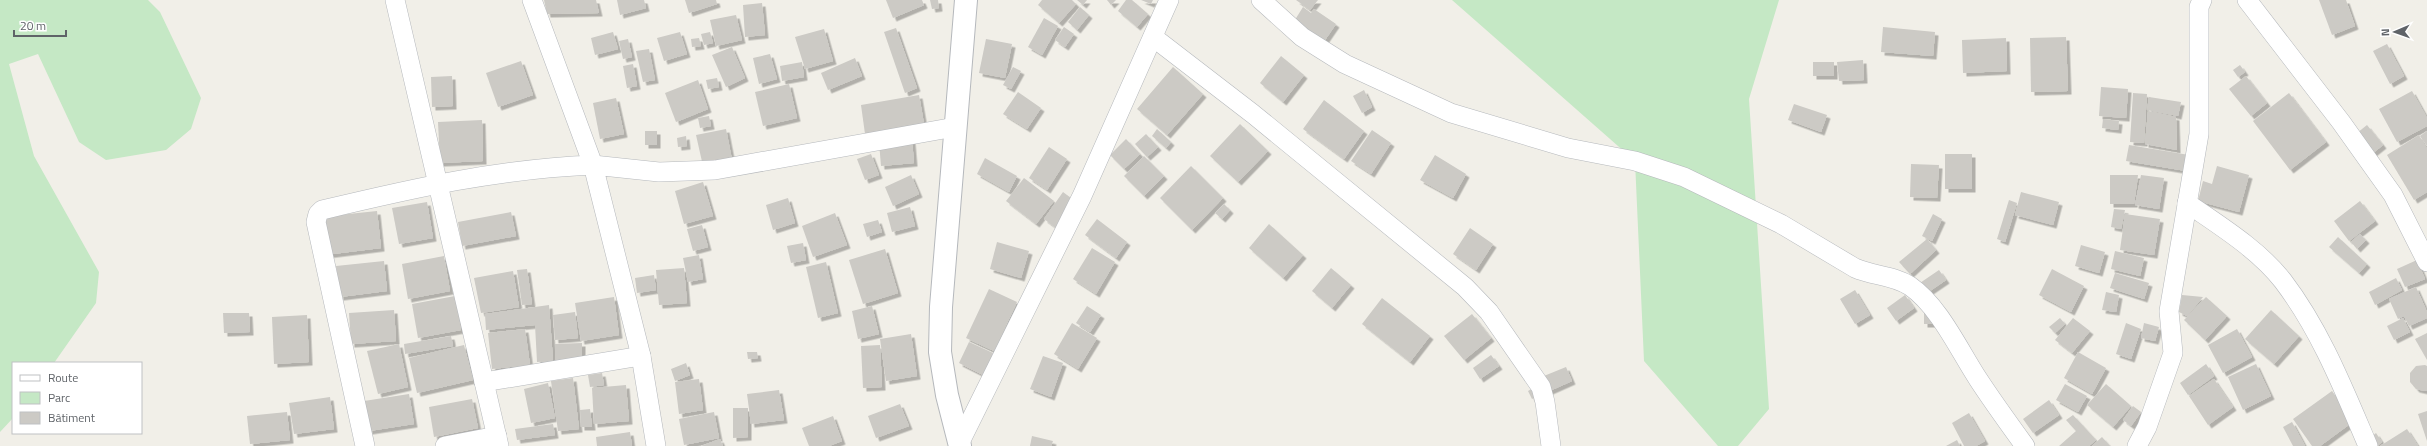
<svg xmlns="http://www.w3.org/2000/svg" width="2427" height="446" viewBox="0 0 2427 446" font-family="'Titillium Web',sans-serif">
  <defs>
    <filter id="shadow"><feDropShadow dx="3.5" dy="3.5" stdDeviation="0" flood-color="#0004"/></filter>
  </defs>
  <rect width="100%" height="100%" fill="#f1efe8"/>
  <g fill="#c5e8c5">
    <polygon points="0,0 148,0 160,12 201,98 191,129 166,150 106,160 79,142 38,54 9,64 34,156 99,272 96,303 54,363 13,363 13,418 0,432"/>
    <polygon points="1452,0 1779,0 1749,99 1769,409 1738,446 1718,446 1644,361 1635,161"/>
  </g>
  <g fill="#cccac5" filter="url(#shadow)">
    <polygon points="544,0 596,0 599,13 547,14"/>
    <polygon points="617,0 644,0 646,8 620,15"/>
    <polygon points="685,0 716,0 717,4 689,13"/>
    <polygon points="886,0 922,0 924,5 893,18"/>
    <polygon points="930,0 938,0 939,8 932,9"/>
    <polygon points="1042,0 1072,0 1076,4 1059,23 1038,5"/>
    <polygon points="1077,0 1087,0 1083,5"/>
    <polygon points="1107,0 1116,0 1111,5"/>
    <polygon points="1126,0 1132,0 1148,14 1137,27 1118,11"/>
    <polygon points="1141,0 1153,0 1151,4"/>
    <polygon points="1296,0 1318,0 1310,10"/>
    <polygon points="2319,0 2346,0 2355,26 2332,35"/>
    <polygon points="762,3 765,35 745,37 743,5"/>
    <polygon points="1080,7 1089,15 1077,30 1068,22"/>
    <polygon points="1303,7 1311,13 1314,9 1336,24 1323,43 1293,23"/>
    <polygon points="736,15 742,40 716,46 710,20"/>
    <polygon points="1044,18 1058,26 1042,55 1028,47"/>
    <polygon points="1064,27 1074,34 1065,47 1055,40"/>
    <polygon points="1883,27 1935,32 1933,56 1881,52"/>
    <polygon points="896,28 917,88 905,93 884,32"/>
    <polygon points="824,29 833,61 805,69 795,37"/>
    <polygon points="613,32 618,49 595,55 591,38"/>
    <polygon points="680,32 687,54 664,61 657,38"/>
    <polygon points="710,32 713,43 704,45 701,34"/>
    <polygon points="2066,37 2068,91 2031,92 2030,38"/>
    <polygon points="699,38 701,46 692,47 691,39"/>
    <polygon points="2006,38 2007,71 1963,73 1962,40"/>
    <polygon points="628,39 632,57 623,59 619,41"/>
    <polygon points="986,39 1012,44 1005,78 979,73"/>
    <polygon points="2387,44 2404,76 2390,84 2373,51"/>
    <polygon points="732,47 745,78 726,87 712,55"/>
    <polygon points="649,49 655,80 643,82 636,51"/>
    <polygon points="770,54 777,79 759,84 753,58"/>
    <polygon points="1281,56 1304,75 1283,102 1260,83"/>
    <polygon points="855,58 862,76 828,90 821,73"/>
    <polygon points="1863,60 1864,80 1839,81 1837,62"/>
    <polygon points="521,61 533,95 498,107 486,73"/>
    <polygon points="802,62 804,77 782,81 780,66"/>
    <rect x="1813" y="62" width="21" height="14"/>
    <polygon points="633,64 637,86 627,88 623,66"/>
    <polygon points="2240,65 2245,72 2238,77 2233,70"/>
    <polygon points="1013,67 1021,71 1011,89 1003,85"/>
    <polygon points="1173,67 1203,94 1167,135 1137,109"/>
    <polygon points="452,76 453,106 432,107 431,77"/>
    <polygon points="2246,76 2267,103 2251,116 2229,89"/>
    <polygon points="717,78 719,87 708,89 706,80"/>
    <polygon points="698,80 708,109 676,122 665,93"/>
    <polygon points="789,84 797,118 763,126 755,92"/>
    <polygon points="2101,87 2128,89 2126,118 2099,116"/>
    <polygon points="1364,90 1372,107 1362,113 1353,96"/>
    <polygon points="2412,91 2427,118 2427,126 2397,142 2379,109"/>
    <polygon points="1018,92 1041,108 1027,129 1003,114"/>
    <polygon points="2133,93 2147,94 2144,143 2130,142"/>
    <polygon points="2289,93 2326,142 2290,170 2253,121"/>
    <polygon points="919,95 924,124 865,134 861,105"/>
    <polygon points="2149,97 2181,102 2178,116 2147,110"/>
    <polygon points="616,98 624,134 600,139 593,103"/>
    <polygon points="1324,100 1364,131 1344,159 1303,129"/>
    <polygon points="1794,104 1827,115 1821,132 1788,120"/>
    <polygon points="2148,111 2176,117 2177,150 2145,144"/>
    <polygon points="709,116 711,126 700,128 698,118"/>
    <polygon points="2103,119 2119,121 2118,130 2102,128"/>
    <polygon points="482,120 483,161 440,163 438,122"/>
    <polygon points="1240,124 1268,151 1238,182 1210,156"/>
    <polygon points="2367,125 2383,145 2373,153 2357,133"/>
    <polygon points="726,129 732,160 703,166 696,135"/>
    <polygon points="1157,129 1171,142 1166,148 1152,136"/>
    <polygon points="1372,130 1391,143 1371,174 1351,161"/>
    <rect x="645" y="131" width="12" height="14"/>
    <polygon points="2427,131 2427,146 2420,136"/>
    <polygon points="1146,134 1158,147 1147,157 1135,144"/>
    <polygon points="2419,135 2427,149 2427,192 2414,200 2387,155"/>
    <polygon points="686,136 687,146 678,147 677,138"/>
    <polygon points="1126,139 1140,154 1124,169 1110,155"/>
    <polygon points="912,140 914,163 881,166 879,142"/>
    <polygon points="2129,145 2189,155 2186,171 2126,161"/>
    <polygon points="1049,147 1067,159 1047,190 1029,178"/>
    <polygon points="871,154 879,175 865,180 857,159"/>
    <rect x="1945" y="154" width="27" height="35"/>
    <polygon points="1435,155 1466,174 1453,198 1420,180"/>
    <polygon points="1144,156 1164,176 1144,196 1124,176"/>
    <polygon points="985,158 1017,176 1009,192 977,174"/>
    <polygon points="1911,164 1939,165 1937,198 1910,197"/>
    <polygon points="1191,166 1223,198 1192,230 1160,198"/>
    <polygon points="2217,166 2249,175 2239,212 2198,201 2203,181 2212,184"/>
    <polygon points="911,175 919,194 893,206 885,187"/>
    <polygon points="2110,175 2138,175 2134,204 2110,204"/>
    <polygon points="2141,175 2164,178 2159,209 2135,205"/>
    <polygon points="1024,178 1054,201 1036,224 1006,201"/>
    <polygon points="703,182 713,216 684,224 675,191"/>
    <polygon points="1063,192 1075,201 1056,228 1044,219"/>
    <polygon points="2021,192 2059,202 2053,225 2015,215"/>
    <polygon points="788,198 795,223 773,230 766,205"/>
    <polygon points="2009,200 2017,203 2005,242 1997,239"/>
    <polygon points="2360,201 2375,221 2349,241 2334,221"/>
    <polygon points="427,202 433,238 399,244 392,208"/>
    <polygon points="1224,204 1230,210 1222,219 1215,213"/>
    <polygon points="910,207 915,226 892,232 887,213"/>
    <polygon points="2114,209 2125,210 2121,229 2111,227"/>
    <polygon points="377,211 381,248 325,255 320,217"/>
    <polygon points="511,212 516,236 462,246 458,222"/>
    <polygon points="835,213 847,245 813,257 802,226"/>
    <polygon points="1933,214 1942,219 1932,241 1922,236"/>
    <polygon points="2125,214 2160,219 2154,255 2120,250"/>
    <polygon points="1097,219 1127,242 1116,258 1085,235"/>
    <polygon points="878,220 882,232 867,237 863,224"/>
    <polygon points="1269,224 1303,255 1283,278 1249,248"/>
    <polygon points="702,225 708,247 693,251 687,229"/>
    <polygon points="1470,228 1493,244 1476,270 1453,254"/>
    <polygon points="2360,234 2366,240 2357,249 2351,242"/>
    <polygon points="2338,237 2367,264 2359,273 2329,247"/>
    <polygon points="1927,239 1936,250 1910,274 1899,262"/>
    <polygon points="997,242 1029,251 1021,278 990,269"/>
    <polygon points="803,243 806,260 791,263 787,246"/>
    <polygon points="2081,245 2105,252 2099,273 2075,266"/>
    <polygon points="1092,248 1115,262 1096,294 1073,279"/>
    <polygon points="885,249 898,293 863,304 849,260"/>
    <polygon points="2115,251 2144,258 2140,276 2111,269"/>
    <polygon points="699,255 703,279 688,282 683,258"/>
    <polygon points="444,256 450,291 408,299 402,264"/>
    <polygon points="2417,260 2425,279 2405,287 2397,269"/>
    <polygon points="384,261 387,291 340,297 336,266"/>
    <polygon points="826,262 838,313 818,318 806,267"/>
    <polygon points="684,268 687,303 659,305 656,270"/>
    <polygon points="1331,268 1351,285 1332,308 1312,291"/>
    <polygon points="527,269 532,304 522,305 517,270"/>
    <polygon points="2052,269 2084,286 2071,312 2039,295"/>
    <polygon points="1939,270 1946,280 1924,295 1917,285"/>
    <polygon points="513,271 519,307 481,313 474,278"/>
    <polygon points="2115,273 2149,283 2144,299 2110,288"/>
    <polygon points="654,275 656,290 637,293 635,278"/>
    <polygon points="2396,278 2402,290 2375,305 2369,292"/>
    <polygon points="2416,287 2427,312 2427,318 2409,326 2404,316 2398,319 2389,299"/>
    <polygon points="989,289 1017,302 994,351 966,338"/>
    <polygon points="1855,290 1870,315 1855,324 1840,299"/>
    <polygon points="2106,292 2119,295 2116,312 2102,310"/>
    <polygon points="1905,295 1914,308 1896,321 1887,308"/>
    <polygon points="2182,295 2203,297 2187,316 2179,312"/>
    <polygon points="455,296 461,330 418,338 412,304"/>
    <polygon points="614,297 619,335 581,341 575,303"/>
    <polygon points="2206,297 2227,316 2205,340 2184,320"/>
    <polygon points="1382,298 1430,336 1410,362 1362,324"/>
    <polygon points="549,305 553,361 537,362 535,325 486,330 485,314"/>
    <polygon points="872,306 879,334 858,339 852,311"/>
    <polygon points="1087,306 1101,315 1090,332 1076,323"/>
    <polygon points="394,310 396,341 351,344 349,313"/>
    <polygon points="2271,310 2299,336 2274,364 2245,339"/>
    <polygon points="575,312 578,338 555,340 553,315"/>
    <polygon points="1924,312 1933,312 1932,324 1924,324"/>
    <polygon points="223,313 249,313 250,332 224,333"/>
    <polygon points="1472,314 1491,338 1464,360 1444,336"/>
    <polygon points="307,315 309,362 274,364 272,317"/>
    <polygon points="2060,318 2065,324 2055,333 2049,327"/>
    <polygon points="2073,318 2090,331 2072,353 2055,340"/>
    <polygon points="2403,318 2410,332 2394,340 2387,326"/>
    <polygon points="1072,323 1097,338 1078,369 1054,354"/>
    <polygon points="2126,323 2141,329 2131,359 2116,354"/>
    <polygon points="2144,323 2159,327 2155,341 2141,338"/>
    <polygon points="525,329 530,365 492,369 488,333"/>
    <polygon points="2237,329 2252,357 2223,373 2208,345"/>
    <polygon points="2427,333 2427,360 2415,339"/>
    <polygon points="911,334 917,376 886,381 880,339"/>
    <polygon points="451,336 453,346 405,354 404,344"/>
    <polygon points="969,342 993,353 983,375 959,363"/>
    <polygon points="582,343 582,359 555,360 555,344"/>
    <polygon points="399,344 408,387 378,394 367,351"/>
    <polygon points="464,345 473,380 417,393 409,358"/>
    <polygon points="880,345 882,387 863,388 861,346"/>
    <polygon points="747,352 757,352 758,358 748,359"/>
    <polygon points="2078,352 2106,368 2092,394 2064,378"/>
    <polygon points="1491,355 1499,366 1480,379 1473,368"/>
    <polygon points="1043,356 1063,363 1051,397 1030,389"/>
    <polygon points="686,363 690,375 675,381 671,369"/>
    <polygon points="2206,364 2214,376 2188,395 2180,383"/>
    <polygon points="2256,364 2271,396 2243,410 2228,377"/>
    <polygon points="2425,365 2427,366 2427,390 2425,391 2416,389 2410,382 2410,373 2416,366"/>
    <polygon points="1566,367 1572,381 1545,393 1539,378"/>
    <polygon points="602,373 604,385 590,387 588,375"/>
    <polygon points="573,378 579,429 558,431 551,381"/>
    <polygon points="699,379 703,410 679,414 675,382"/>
    <polygon points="2214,379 2233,407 2208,425 2189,396"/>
    <polygon points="548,383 555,418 531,423 524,389"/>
    <polygon points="2065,384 2087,396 2078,412 2056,400"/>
    <polygon points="2106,384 2131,406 2113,427 2087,405"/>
    <polygon points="626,385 629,421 594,424 592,388"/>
    <polygon points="1537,386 1541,394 1532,399 1528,391"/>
    <polygon points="779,390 784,420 751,424 747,394"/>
    <polygon points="2332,391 2354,421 2320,446 2312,446 2293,419"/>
    <polygon points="409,394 414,424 369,431 364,401"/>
    <polygon points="330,397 334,429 294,434 289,403"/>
    <polygon points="472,399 478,428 434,437 429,407"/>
    <polygon points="2049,400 2059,415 2033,433 2023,419"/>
    <polygon points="900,404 909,426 876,438 868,416"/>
    <polygon points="2133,406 2141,412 2131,426 2123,420"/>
    <polygon points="733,408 748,408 748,437 733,438"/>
    <polygon points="590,409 592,427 581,427 580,410"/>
    <polygon points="2427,411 2427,441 2418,414"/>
    <polygon points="287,412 290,440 250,444 247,416"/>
    <polygon points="714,412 719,438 684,445 679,419"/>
    <polygon points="1969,413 1985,441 1976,446 1964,446 1952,423"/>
    <polygon points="2073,415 2096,440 2089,446 2059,446 2076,431 2066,420"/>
    <polygon points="833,416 842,441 829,446 809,446 802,428"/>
    <polygon points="2292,422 2305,446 2293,446 2283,427"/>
    <polygon points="553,424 555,435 517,440 515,429"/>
    <polygon points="2407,429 2418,446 2380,446"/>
    <polygon points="630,432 632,446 597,446 596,437"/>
    <polygon points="2376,433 2382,442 2377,446 2371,437"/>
    <polygon points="1032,436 1053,441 1051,446 1030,446"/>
    <polygon points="2102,437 2110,446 2092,446"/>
    <polygon points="720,439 723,446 701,446"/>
    <polygon points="1957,440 1960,446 1946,446"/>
  </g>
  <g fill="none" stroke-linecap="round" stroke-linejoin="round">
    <defs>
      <g id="minor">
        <polyline points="395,0 499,446"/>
        <path d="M1261,0L1302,37L1345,64L1451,113L1568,148L1635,161L1684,177L1781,224L1855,268C1873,276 1893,275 1910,286C1939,306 1959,350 1978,379C1993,402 2009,424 2025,446"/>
        <polyline points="2247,0 2341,122 2393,195 2427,262"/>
        <polyline points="1153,37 1253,114 1465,287 1489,312 1541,387 1545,402 1551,446"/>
        <path d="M2187,203C2220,226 2258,249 2283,281C2321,331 2344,390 2368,446"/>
        <polyline points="484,382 641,356"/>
        <polyline points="960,442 1082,196 1169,0"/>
        <path d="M365,446L316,222L318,214L322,210C414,188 498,169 593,165L532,0"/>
        <polyline points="445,446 497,436"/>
        <polyline points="656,446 641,356 593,165 659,172 715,170 955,127"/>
        <polyline points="2137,446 2147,427 2173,353 2169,311 2199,134 2199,7 2202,0"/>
      </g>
      <polyline id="tertiary" points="960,446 947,395 940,352 941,307 966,0"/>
    </defs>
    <use href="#minor" stroke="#b5b8bc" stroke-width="20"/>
    <use href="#tertiary" stroke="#b5b8bc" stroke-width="24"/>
    <use href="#minor" stroke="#fff" stroke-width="19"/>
    <use href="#tertiary" stroke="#fff" stroke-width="22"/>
  </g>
  <rect x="12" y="362" width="130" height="72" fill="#ffffff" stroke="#bfc1c3"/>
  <rect x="20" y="375" width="20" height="6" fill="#ffffff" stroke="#bfc1c3"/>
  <text x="48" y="382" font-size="12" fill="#5f6368">Route</text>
  <rect x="20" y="392" width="20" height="12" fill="#c5e8c5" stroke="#bfc1c3"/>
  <text x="48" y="402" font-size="12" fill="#5f6368">Parc</text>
  <rect x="20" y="412" width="20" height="12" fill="#cccac5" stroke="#bfc1c3"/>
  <text x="48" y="422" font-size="12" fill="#5f6368">Bâtiment</text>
  <g transform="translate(2395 32) rotate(268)" stroke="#ffffff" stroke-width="3" paint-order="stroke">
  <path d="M0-3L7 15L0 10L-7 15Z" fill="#5f6368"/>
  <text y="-6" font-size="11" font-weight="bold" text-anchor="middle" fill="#5f6368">N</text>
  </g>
  <path d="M14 30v6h52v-6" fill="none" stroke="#5f6368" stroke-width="2"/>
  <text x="20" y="30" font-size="12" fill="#5f6368" stroke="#ffffff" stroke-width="3" paint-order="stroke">20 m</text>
</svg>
